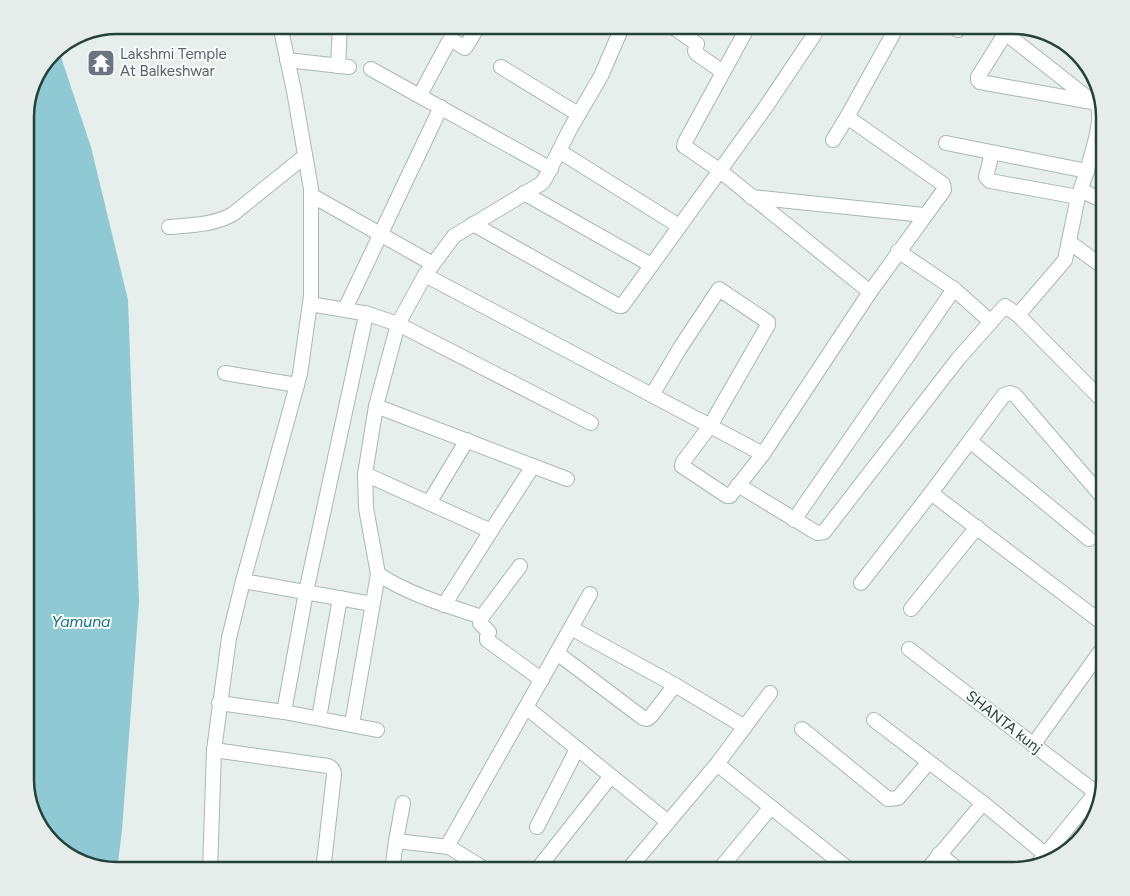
<svg xmlns="http://www.w3.org/2000/svg" width="1130" height="896" viewBox="0 0 1130 896" font-family="Figtree,sans-serif">
  <rect width="100%" height="100%" fill="#e6efeb"/>
  <polygon fill="#8ec9d4" points="60,46 61,57 91,147 128,300 139,602 122,830 117,871 56,848 35,820 25,785 25,110 35,76 56,48"/>
  <g fill="none" stroke-linecap="round" stroke-linejoin="round">
    <defs>
      <g id="minor">
        <polyline points="670,25 697,44 695,51 697,54 723,72"/>
        <polyline points="749,25 685,142 684,146 719,170 870,292"/>
        <polyline points="950,25 958,30"/>
        <polyline points="287,60 349,67"/>
        <polyline points="338,66 340,25"/>
        <polyline points="501,67 578,114"/>
        <polyline points="371,69 551,169"/>
        <polyline points="420,95 449,41 452,40 465,48 479,25"/>
        <polyline points="833,140 847,117 898,25"/>
        <polyline points="946,143 1087,171 1078,197"/>
        <polyline points="559,151 679,226"/>
        <polyline points="992,153 986,177 990,181 1078,197 1065,260 1018,315"/>
        <path d="M1087,171C1091,155 1103,122 1098,106L1009,36L1003,37L978,77V80L980,82L1092,102"/>
        <polyline points="1081,190 1105,202"/>
        <polyline points="524,193 651,265"/>
        <polyline points="311,195 433,264"/>
        <polyline points="751,197 924,215"/>
        <polyline points="473,224 619,306 622,306 765,108 814,35 819,25"/>
        <path d="M169,227C191,225 214,225 233,214L305,156"/>
        <polyline points="1069,242 1105,268"/>
        <polyline points="898,251 954,289 991,322"/>
        <polyline points="425,275 763,454"/>
        <polyline points="345,309 441,107"/>
        <polyline points="365,313 398,324 591,423"/>
        <polyline points="225,373 297,385"/>
        <polyline points="652,395 680,348 719,289 768,322 768,325 710,426 683,462 682,466 727,496 730,496 763,454 870,292 944,190 943,184 847,117"/>
        <polyline points="376,406 567,479"/>
        <polyline points="970,441 1089,539"/>
        <polyline points="365,474 491,531 533,466"/>
        <polyline points="738,485 817,533 824,532 958,359 1005,306 1018,315 1105,403"/>
        <polyline points="931,493 1105,625"/>
        <polyline points="429,503 467,440"/>
        <polyline points="794,520 954,289"/>
        <polyline points="520,566 482,617 480,623 489,632 487,637 487,640 542,680"/>
        <path d="M378,574C410,595 446,605 482,617"/>
        <polyline points="243,581 372,604"/>
        <polyline points="861,583 931,493 1004,395 1010,393 1015,395 1105,500"/>
        <polyline points="444,605 491,531"/>
        <polyline points="911,609 977,527"/>
        <polyline points="571,628 675,685 745,727"/>
        <polyline points="909,649 1099,795"/>
        <polyline points="557,653 643,718 647,719 651,716 675,685"/>
        <polyline points="219,703 284,712 306,592 366,315 363,313 310,304"/>
        <polyline points="527,708 668,822"/>
        <polyline points="284,712 377,730"/>
        <polyline points="319,718 340,598"/>
        <polyline points="874,720 983,803 1046,855"/>
        <polyline points="352,724 378,574 366,508 365,474 376,406 398,324 425,275 454,236 542,183 546,177 570,129 601,76 623,25"/>
        <polyline points="802,729 888,799 898,798 929,762"/>
        <polyline points="1033,745 1105,645"/>
        <path d="M214,750L328,766C333,768 334,770 334,775L323,871"/>
        <polyline points="717,764 851,871"/>
        <polyline points="537,827 577,749"/>
        <polyline points="396,841 403,803"/>
        <polyline points="449,847 449,843 590,594"/>
        <polyline points="939,854 960,871"/>
        <polyline points="1036,866 1103,784"/>
        <polyline points="210,871 214,750 229,638 243,581 300,374 311,296 311,189 294,91 280,25"/>
        <polyline points="392,871 396,841 449,847 480,866 480,871"/>
        <polyline points="536,871 611,776"/>
        <polyline points="627,871 717,764 770,693"/>
        <polyline points="718,871 771,807"/>
        <polyline points="926,871 983,803"/>
      </g>
    </defs>
    <use href="#minor" stroke="#a8b8b2" stroke-width="16"/>
    <use href="#minor" stroke="#fff" stroke-width="14"/>
  </g>
  <defs>
    <symbol id="temple-square" viewBox="-11 -11 22 22"><rect x="-9" y="-9" width="18" height="18" rx="4" fill="#6b7280" stroke="#f7fbf9"/><path d="M0-6L5-2H3V0L6.5 2.5H4V6H1.5V3h-3V6H-4V2.5H-6.5L-3 0V-2H-5Z" fill="#fff"/></symbol>
  </defs>
  <g fill-rule="evenodd">
    <use href="#temple-square" x="85" y="47" width="32" height="32"/>
  </g>
  <g text-anchor="middle" stroke-width="4" stroke-linejoin="round" paint-order="stroke">
    <g font-size="15" fill="#5b616d" stroke="#f7fbf9" text-anchor="start">
      <text x="120" y="59">Lakshmi Temple<tspan x="120" dy="17">At Balkeshwar</tspan></text>
    </g>
    <g font-size="15" fill="#24423a" stroke="#f7fbf9">
      <text transform="translate(1004 722) rotate(38)" y="5">SHANTA kunj</text>
    </g>
    <g font-size="16" font-style="italic" fill="#1c6f80" stroke="#f7fbf9">
      <text x="81" y="627">Yamuna</text>
    </g>
  </g>
  <path d="M0 0H1130V896H0ZM117 34H1013A83 83 0 0 1 1096 117V779A83 83 0 0 1 1013 862H117A83 83 0 0 1 34 779V117A83 83 0 0 1 117 34Z" fill="#e6ecea" fill-rule="evenodd"/>
  <path fill="none" stroke="#24423a" stroke-width="2.5" d="M117 34H1013A83 83 0 0 1 1096 117V779A83 83 0 0 1 1013 862H117A83 83 0 0 1 34 779V117A83 83 0 0 1 117 34Z"/>
</svg>
